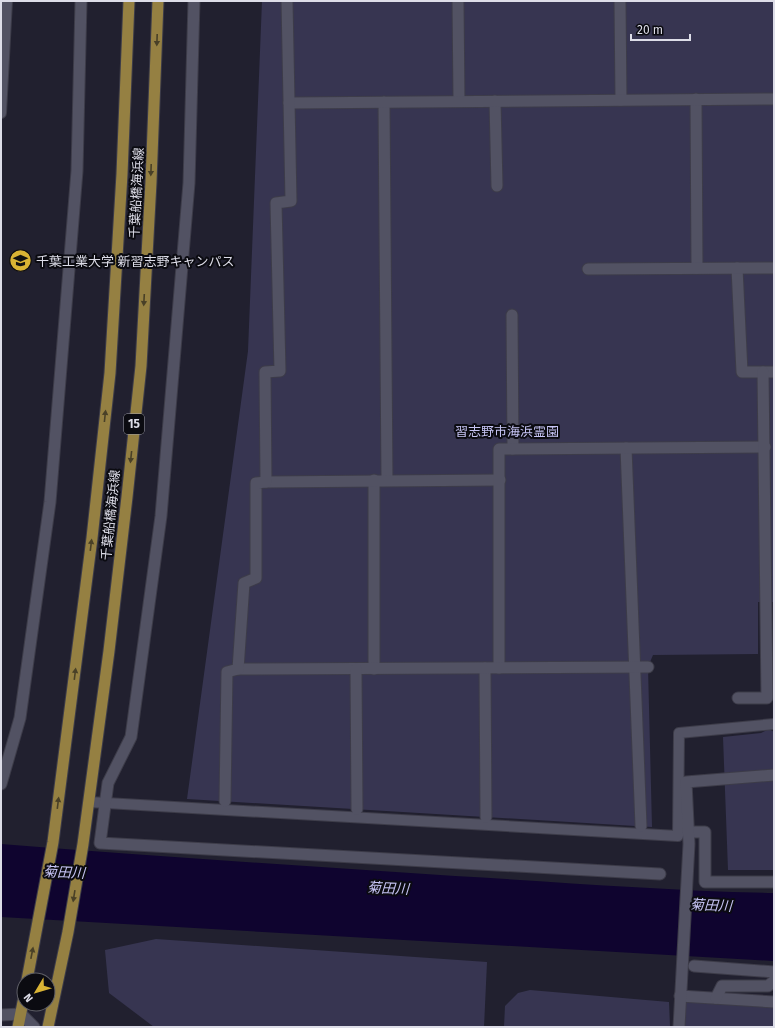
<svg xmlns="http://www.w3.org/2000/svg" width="775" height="1028" viewBox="0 0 775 1028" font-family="'Fira Sans','Noto Sans JP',sans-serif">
  <rect width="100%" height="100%" fill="#21202f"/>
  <g fill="#373551">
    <polygon points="262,1 774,1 774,602 758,602 758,654 653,655 648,667 652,827 187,799 248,351"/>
    <polygon points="769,729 774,732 774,870 728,870 723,737 761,733"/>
    <polygon points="156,939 487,962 484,1027 154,1027 109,993 105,950"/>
    <polygon points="530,990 669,1002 670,1027 504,1027 505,1006 518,993"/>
    <polygon points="684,1001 774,1005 774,1027 684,1027"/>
  </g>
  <path fill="#0f042f" d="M1,844C152,856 304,866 455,876C561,882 668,891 774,893V961L1,917Z"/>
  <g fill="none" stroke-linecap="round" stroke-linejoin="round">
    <defs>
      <g id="service">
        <polyline points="1,113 7,1"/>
        <polyline points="89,802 678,836 679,733 774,724"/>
      </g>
      <g id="pedestrian">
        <polyline points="194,1 189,183 161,516 131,737 108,783 100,843 660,874"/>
        <polyline points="458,1 459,101"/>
        <polyline points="620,1 621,100"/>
        <polyline points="696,99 697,268"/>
        <polyline points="495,101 497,186"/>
        <polyline points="384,102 387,480"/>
        <polyline points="289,103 774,99"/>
        <polyline points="737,268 742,372 774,372"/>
        <polyline points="588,269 774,268"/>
        <polyline points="512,315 513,449"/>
        <polyline points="626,448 641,826"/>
        <polyline points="374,480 374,669"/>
        <polyline points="266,482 500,480"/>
        <polyline points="485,668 486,817"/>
        <polyline points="499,668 499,449 765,447"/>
        <polyline points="238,669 648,667"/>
        <polyline points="356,669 357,809"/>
        <polyline points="738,698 767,698 763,372"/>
        <polyline points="1,784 20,718 50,502 77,171 81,1"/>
        <polyline points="225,801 227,672 238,669 244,583 256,578 256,483 266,482 265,372 280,371 276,203 291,201 287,1"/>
        <polyline points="688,832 705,832 705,882 774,882"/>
        <polyline points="694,966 774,972"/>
        <polyline points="680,996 774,1002"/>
        <polyline points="716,998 722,986 768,986 774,981"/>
        <polyline points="679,1027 689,844 686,782 774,775"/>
      </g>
      <polyline id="tertiary" points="1,1015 21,1014 34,1027"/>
      <g id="primary">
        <polyline points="27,980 53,842 92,538 110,373 122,174 129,1"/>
        <polyline points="18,1027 24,997"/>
        <polyline points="48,1027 68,932 83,844 109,651 127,497 141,366 151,182 158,1"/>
      </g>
    </defs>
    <use href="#service" stroke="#3d3c49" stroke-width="12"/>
    <use href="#pedestrian" stroke="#3d3c49" stroke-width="13"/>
    <use href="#tertiary" stroke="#3d3c49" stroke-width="13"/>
    <use href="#primary" stroke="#3d3c49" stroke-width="13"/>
    <use href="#service" stroke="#525263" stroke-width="10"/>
    <use href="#pedestrian" stroke="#525263" stroke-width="11"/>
    <use href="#tertiary" stroke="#525263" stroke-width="11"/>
    <use href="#primary" stroke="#958042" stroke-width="11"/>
  </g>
  <defs><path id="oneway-solid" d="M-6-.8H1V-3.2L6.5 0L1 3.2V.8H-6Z"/></defs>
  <g fill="#494027">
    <use href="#oneway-solid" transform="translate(157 40) rotate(92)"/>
    <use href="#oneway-solid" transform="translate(151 170) rotate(92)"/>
    <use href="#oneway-solid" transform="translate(144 300) rotate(93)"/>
    <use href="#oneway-solid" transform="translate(105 416) rotate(-84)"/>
    <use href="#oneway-solid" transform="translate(131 457) rotate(96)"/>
    <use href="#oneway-solid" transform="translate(91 545) rotate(-83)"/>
    <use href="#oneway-solid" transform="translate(75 674) rotate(-83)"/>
    <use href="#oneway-solid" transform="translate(58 803) rotate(-83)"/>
    <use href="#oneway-solid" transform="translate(74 896) rotate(99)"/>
    <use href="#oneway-solid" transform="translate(32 953) rotate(-79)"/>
  </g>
  <defs>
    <symbol id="university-disc" viewBox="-11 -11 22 22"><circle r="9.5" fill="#d9b334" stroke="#0b0b11"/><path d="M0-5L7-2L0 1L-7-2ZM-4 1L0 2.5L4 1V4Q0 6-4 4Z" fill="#111"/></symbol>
  </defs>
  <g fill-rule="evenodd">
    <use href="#university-disc" x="8" y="248" width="25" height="25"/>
  </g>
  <g text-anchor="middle" stroke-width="4" stroke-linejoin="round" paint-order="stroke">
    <rect fill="#0b0b11" stroke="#9e9ea8" stroke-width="1" x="124" y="414" width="20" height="20" rx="3"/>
    <g font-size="12" font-weight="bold" fill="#dddde8">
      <text x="134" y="428">15</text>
    </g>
    <g font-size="13" fill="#dddde8" stroke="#0b0b11">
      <text transform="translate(136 193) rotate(-87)" y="5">千葉船橋海浜線</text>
      <text transform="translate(110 515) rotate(-84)" y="5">千葉船橋海浜線</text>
    </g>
    <g font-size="13" fill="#dddde8" stroke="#0b0b11" text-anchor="start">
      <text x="36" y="266">千葉工業大学 新習志野キャンパス</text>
    </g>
    <g font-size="13" fill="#c6c4f4" stroke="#0b0b11">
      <text x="507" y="436">習志野市海浜霊園</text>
    </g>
    <g font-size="14" font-style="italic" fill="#c5c3f3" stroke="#0b0b11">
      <text transform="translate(64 872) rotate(3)" y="5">菊田川</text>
      <text transform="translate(388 888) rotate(3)" y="5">菊田川</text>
      <text transform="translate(711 905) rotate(3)" y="5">菊田川</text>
    </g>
  </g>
  <rect width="775" height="1028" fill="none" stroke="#dddde8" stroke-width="4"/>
  <g transform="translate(36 992) rotate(232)"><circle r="19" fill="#0b0b11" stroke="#5f5f67"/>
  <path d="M0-3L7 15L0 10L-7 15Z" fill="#d9b334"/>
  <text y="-6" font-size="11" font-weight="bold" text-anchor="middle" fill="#dddde8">N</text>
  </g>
  <path d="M631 34v6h59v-6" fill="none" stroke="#dddde8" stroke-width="2"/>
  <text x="637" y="34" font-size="12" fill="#dddde8" stroke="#0b0b11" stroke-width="3" paint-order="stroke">20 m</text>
</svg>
